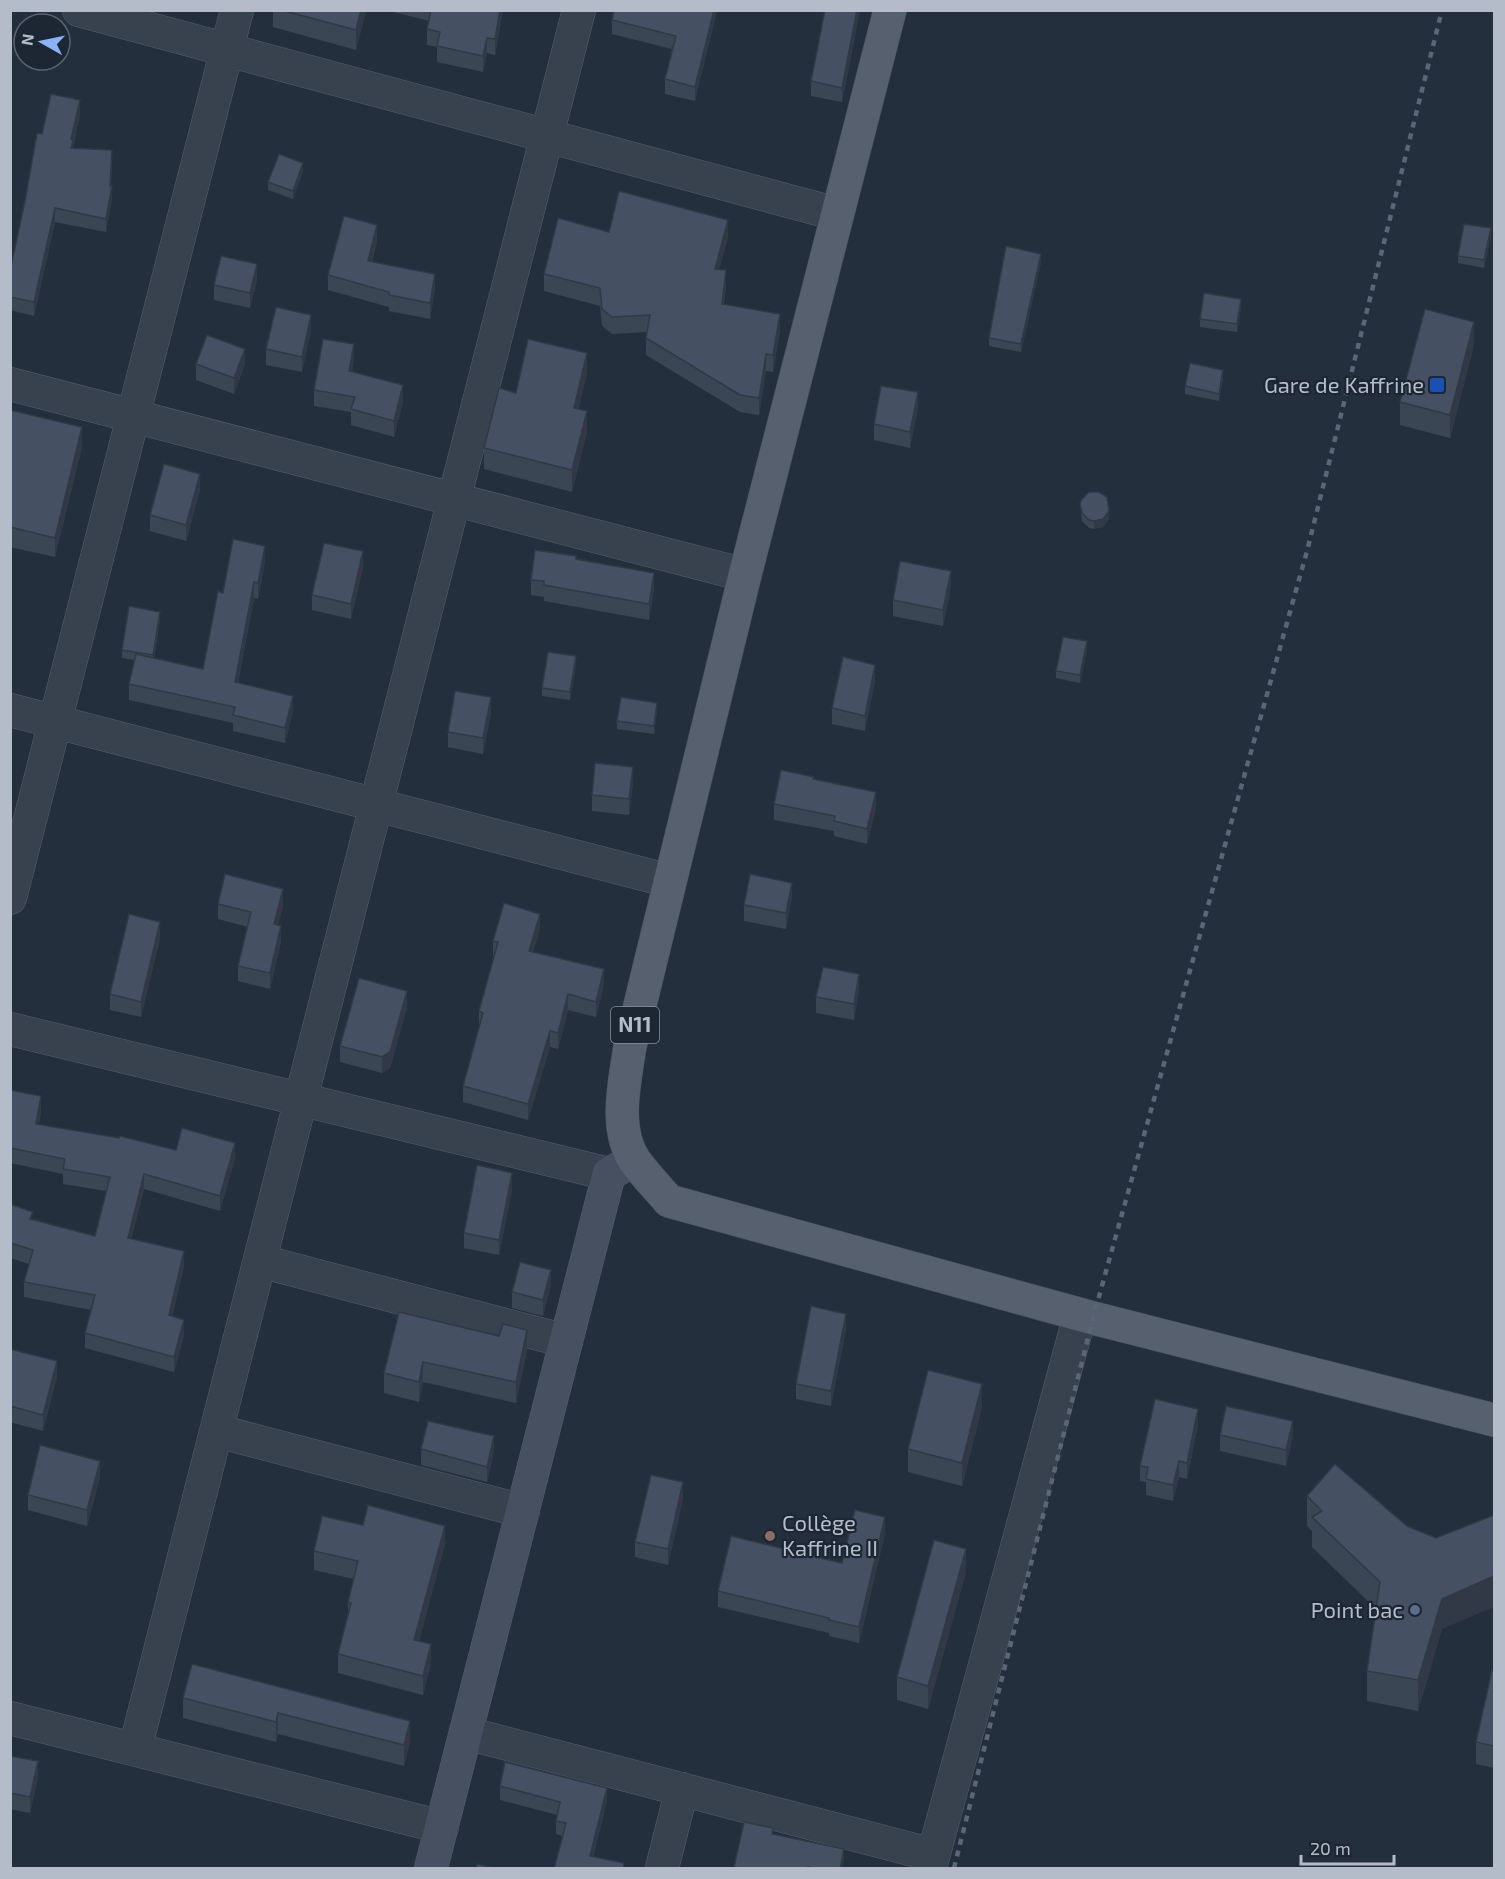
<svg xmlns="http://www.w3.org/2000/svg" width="1505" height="1879" viewBox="0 0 1505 1879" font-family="'Exo 2',sans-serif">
  <rect width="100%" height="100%" fill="#242f3e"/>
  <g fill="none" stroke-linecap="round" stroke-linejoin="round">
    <defs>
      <g id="street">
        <polyline points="79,10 837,214"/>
        <polyline points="10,384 745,575"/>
        <polyline points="10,710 670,881"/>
        <polyline points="10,898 237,10"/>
        <polyline points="10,1029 609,1174"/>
        <polyline points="260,1261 566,1341"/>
        <polyline points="217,1431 523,1511"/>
        <polyline points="10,1718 442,1827"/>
        <polyline points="466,1733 933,1855"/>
        <polyline points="135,1749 579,10"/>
        <polyline points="662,1868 682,1789"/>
        <polyline points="930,1868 1080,1315"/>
      </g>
      <polyline id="secondary" points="431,1868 609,1174 634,1160"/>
      <path id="primary" d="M890,10L745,575L630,1046C625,1082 613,1128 635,1161C645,1175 658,1188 669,1201L1093,1318L1494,1420"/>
    </defs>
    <use href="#street" stroke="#565f6c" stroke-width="34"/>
    <use href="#secondary" stroke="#565f6c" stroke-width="34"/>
    <use href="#primary" stroke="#414a57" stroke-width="34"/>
    <use href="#street" stroke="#38414e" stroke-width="33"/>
    <use href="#secondary" stroke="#465061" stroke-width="33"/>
    <use href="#primary" stroke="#56606e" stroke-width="33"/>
    <polyline stroke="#5a6575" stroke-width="4.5" stroke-dasharray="6 6" stroke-linecap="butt" points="954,1868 1093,1318 1307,551 1442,10"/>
  </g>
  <g fill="#3b4654">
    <polygon points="273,10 366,10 356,50 273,27"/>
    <polygon points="385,10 503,10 495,55 487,53 483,72 437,62 437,47 427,45 427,29 429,21"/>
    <polygon points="614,10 717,10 695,101 665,94 665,79 672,49 612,34 612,20"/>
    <polygon points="860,10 842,102 811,96 811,81"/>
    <polygon points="80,114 73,148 112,164 111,186 112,200 106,232 55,222 34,316 10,310 10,271 42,134"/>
    <polygon points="303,171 293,199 268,190 268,182"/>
    <polygon points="609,232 728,237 719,269 726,287 724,304 780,331 773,372 766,371 759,415 740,412 646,355 646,338 647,332 612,334 602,326 600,306 544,291 544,274"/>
    <polygon points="1491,236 1484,268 1458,263 1458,256"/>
    <polygon points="377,241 372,262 435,289 430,319 389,311 389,307 328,290 328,275"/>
    <polygon points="1041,262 1021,352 989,346 989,338"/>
    <polygon points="257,280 250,308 214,300 214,285"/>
    <polygon points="1241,307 1237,332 1200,327 1200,319"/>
    <polygon points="311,331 302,372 266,365 266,349"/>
    <polygon points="1474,345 1450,438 1400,425 1400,402"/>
    <polygon points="354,359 352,371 403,401 394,437 351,425 351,412 314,406 314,390"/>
    <polygon points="196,364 245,364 234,394 196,380"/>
    <polygon points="587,374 578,409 587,432 572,492 484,469 484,448 516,393"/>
    <polygon points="1223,378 1219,401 1185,394 1185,386"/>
    <polygon points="918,408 910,448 874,440 874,424"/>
    <polygon points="10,410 82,447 55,557 10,547"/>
    <polygon points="200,490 186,541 150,531 150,515"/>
    <polygon points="1080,503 1109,519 1103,527 1094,529 1089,528 1082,521"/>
    <polygon points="576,559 654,589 649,620 544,601 544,597 531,595 531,580"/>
    <polygon points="265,561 258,599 254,598 238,683 293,711 285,743 233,731 233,723 129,700 129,684 134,660 122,658 122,650 160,620 154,658 203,669 223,593"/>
    <polygon points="363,567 351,619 312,610 312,595"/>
    <polygon points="951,586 943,626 893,616 893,600"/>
    <polygon points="1087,649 1080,683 1056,678 1056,671"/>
    <polygon points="576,664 570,700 542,696 542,688"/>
    <polygon points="875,680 865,731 832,724 832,708"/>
    <polygon points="657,710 654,734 617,729 617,721"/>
    <polygon points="491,713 483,754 448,747 448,732"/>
    <polygon points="814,779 876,808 867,844 834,836 834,831 774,820 774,804"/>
    <polygon points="633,782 629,815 592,811 592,795"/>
    <polygon points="792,898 786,929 744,921 744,905"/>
    <polygon points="218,904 283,905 278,925 281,942 270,989 238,981 238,966 248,927 218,919"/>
    <polygon points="540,929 533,952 604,985 596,1017 568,1010 558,1049 550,1047 528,1120 463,1102 463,1086 479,1027 479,1011 494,957 493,956 493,941"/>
    <polygon points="160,938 141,1017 110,1010 110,994"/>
    <polygon points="859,990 854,1020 816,1013 816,997"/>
    <polygon points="407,1007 390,1068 382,1073 340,1062 340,1046"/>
    <polygon points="10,1090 41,1111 39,1124 176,1150 235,1158 220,1211 144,1189 131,1239 184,1266 172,1316 184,1335 174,1372 85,1348 85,1333 91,1310 24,1297 24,1282 29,1264 10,1258 10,1204 33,1219 95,1236 106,1191 63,1184 63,1174 10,1163"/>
    <polygon points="512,1189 499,1255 464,1248 464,1233"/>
    <polygon points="551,1285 543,1316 512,1308 512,1292"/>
    <polygon points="846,1329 831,1406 796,1399 796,1384"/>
    <polygon points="499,1336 527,1350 516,1403 423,1382 419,1402 384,1393 384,1373"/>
    <polygon points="10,1349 57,1377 43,1431 10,1422"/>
    <polygon points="982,1407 962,1486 908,1472 908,1449"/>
    <polygon points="1198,1425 1187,1479 1179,1477 1173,1501 1146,1495 1146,1482 1140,1481 1140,1466"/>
    <polygon points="1220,1435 1293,1437 1286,1466 1220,1451"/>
    <polygon points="421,1449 494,1451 487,1482 421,1465"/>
    <polygon points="100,1477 87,1526 28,1510 28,1495"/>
    <polygon points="1307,1496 1442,1629 1418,1711 1367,1701 1367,1671 1376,1609 1312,1547 1312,1531 1307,1526"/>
    <polygon points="683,1498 668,1565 635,1557 635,1542"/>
    <polygon points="885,1533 859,1643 829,1636 829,1633 718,1607 718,1591 842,1563"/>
    <polygon points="445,1544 419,1641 431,1663 423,1695 338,1673 338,1654 348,1614 348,1602 354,1579 314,1570 314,1551"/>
    <polygon points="966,1572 928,1709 897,1700 897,1677"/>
    <polygon points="192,1664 410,1741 404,1766 278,1734 276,1742 183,1718 183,1698"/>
    <polygon points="1494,1671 1494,1768 1476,1764 1476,1742"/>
    <polygon points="10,1756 38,1777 30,1813 10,1809"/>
    <polygon points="500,1786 607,1801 593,1857 624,1869 554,1869 562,1836 556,1834 556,1821 557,1815 500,1800"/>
  </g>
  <g fill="#303945">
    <polygon points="361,10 366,10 356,50 356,30"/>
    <polygon points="500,10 503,10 495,55 495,39"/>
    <polygon points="714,10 717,10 695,101 695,87"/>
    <polygon points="857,10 860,10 842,102 842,88"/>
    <polygon points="487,38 487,53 483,72 483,56"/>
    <polygon points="80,100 80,114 73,145 73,153 71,161 71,139"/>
    <polygon points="112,150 110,198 112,186 112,200 106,232 106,219 110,186"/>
    <polygon points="303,163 303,171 293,199 293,191"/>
    <polygon points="55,208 55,222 34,316 34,302"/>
    <polygon points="728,220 728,237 715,286 715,269"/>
    <polygon points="377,225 377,241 368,276 368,261"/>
    <polygon points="1491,228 1491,236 1484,268 1484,260"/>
    <polygon points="1041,254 1041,262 1021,352 1021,344"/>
    <polygon points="257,264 257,280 250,308 250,293"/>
    <polygon points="726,270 726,287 722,321 722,304"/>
    <polygon points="435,274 435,289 430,319 430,303"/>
    <polygon points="1241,299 1241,307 1237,332 1237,324"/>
    <polygon points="780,314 780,331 773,372 773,355"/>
    <polygon points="311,315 311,331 302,372 302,357"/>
    <polygon points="1474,322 1474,345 1450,438 1450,415"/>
    <polygon points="354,344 354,359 349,386 349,371"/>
    <polygon points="245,349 245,364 234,394 234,378"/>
    <polygon points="587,353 587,374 574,429 574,408"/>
    <polygon points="766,354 766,371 759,415 759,398"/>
    <polygon points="1223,370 1223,378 1219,401 1219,394"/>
    <polygon points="403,385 403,401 394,437 394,421"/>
    <polygon points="918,392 918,408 910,448 910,432"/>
    <polygon points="587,411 587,432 572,492 572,470"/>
    <polygon points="82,427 82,447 55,557 55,538"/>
    <polygon points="200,474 200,490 186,541 186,525"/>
    <polygon points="1109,511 1109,519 1103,527 1094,529 1094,521"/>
    <polygon points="265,546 265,561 258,599 258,583"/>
    <polygon points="363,551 363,567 351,619 351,604"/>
    <polygon points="951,571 951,586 943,626 943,610"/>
    <polygon points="654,573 654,589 649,620 649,604"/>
    <polygon points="254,582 254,598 235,698 235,682"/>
    <polygon points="160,612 160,620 153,663 153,655"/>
    <polygon points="1087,641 1087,649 1080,683 1080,675"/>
    <polygon points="576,656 576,664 570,700 570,692"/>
    <polygon points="875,665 875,680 865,731 865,716"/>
    <polygon points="293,696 293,711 285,743 285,728"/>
    <polygon points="491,697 491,713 483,754 483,738"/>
    <polygon points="657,703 657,710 654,734 654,726"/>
    <polygon points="633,767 633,782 629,815 629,799"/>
    <polygon points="876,792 876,808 867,844 867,829"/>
    <polygon points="792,883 792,898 786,929 786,913"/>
    <polygon points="283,889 283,905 274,940 274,924"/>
    <polygon points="540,914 540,929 529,966 529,951"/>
    <polygon points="160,922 160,938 141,1017 141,1002"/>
    <polygon points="281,926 281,942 270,989 270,973"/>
    <polygon points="604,969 604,985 596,1017 596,1002"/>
    <polygon points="859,974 859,990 854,1020 854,1004"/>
    <polygon points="407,991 407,1007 390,1068 382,1073 382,1057"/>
    <polygon points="568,994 568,1010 558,1049 558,1033"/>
    <polygon points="550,1031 550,1047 528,1120 528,1104"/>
    <polygon points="41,1096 41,1111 36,1139 36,1124"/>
    <polygon points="235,1143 235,1158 220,1211 220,1196"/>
    <polygon points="512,1173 512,1189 499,1255 499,1240"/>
    <polygon points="144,1174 144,1189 128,1253 128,1238"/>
    <polygon points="184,1251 184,1266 169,1331 169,1315"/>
    <polygon points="551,1270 551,1285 543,1316 543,1300"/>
    <polygon points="846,1314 846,1329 831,1406 831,1391"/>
    <polygon points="184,1320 184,1335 174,1372 174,1357"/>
    <polygon points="527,1330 527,1350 516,1403 516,1382"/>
    <polygon points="57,1361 57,1377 43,1431 43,1415"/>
    <polygon points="423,1362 423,1382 419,1402 419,1382"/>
    <polygon points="982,1384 982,1407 962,1486 962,1463"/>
    <polygon points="1198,1409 1198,1425 1187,1479 1187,1463"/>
    <polygon points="1293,1421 1293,1437 1286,1466 1286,1450"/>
    <polygon points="494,1436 494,1451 487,1482 487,1467"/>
    <polygon points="100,1461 100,1477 87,1526 87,1510"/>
    <polygon points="1179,1461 1179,1477 1173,1501 1173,1485"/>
    <polygon points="683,1482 683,1498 668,1565 668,1549"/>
    <polygon points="885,1517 885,1533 859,1643 859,1627"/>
    <polygon points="445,1526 445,1544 414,1659 414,1640"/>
    <polygon points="966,1549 966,1572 928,1709 928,1686"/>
    <polygon points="1494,1576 1494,1607 1442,1629 1418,1711 1418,1680 1442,1599"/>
    <polygon points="431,1644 431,1663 423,1695 423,1676"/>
    <polygon points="278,1713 278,1734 276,1742 276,1722"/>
    <polygon points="410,1721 410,1741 404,1766 404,1745"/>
    <polygon points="38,1761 38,1777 30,1813 30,1797"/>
    <polygon points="607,1788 607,1801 590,1869 590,1856"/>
    <polygon points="844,1849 844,1860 842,1869 840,1869"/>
  </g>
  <g fill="#455162" stroke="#303945" stroke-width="1.5">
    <polygon points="281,10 361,10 356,30"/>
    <polygon points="431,10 500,10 495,39 487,38 483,56 437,46 440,32 427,29"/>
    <polygon points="614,10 714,10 695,87 665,79 676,36 612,20"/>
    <polygon points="825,10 857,10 842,88 811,81"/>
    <polygon points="51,94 80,100 71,139 73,140 71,148 112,150 110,186 112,186 106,219 55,208 34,302 10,297 10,271 25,201 37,133 42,134"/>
    <polygon points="279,154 303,163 293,191 268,182"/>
    <polygon points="619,191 728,220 715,269 726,270 722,304 780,314 773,355 766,354 759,398 740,395 646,338 650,315 612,317 602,309 600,288 544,274 558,218 609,232"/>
    <polygon points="344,216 377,225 368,261 435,274 430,303 389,295 389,292 328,275"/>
    <polygon points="1464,224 1491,228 1484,260 1458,256"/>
    <polygon points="1006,246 1041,254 1021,344 989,338"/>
    <polygon points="221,256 257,264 250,293 214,285"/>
    <polygon points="1204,293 1241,299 1237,324 1200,319"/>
    <polygon points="276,307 311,315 302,357 266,349"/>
    <polygon points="1425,309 1474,322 1450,415 1400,402"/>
    <polygon points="207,335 245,349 234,378 196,364"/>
    <polygon points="323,339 354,344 349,371 403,385 394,421 351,409 355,397 314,390"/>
    <polygon points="528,339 587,353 574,408 587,411 572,470 484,448 499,388 516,393"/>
    <polygon points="1190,363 1223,370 1219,394 1185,386"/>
    <polygon points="881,386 918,392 910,432 874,424"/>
    <polygon points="10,410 82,427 55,538 10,527"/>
    <polygon points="164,464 200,474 186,525 150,515"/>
    <polygon points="1089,492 1099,492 1107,497 1109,511 1103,519 1094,521 1089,520 1082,513 1080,503 1082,499"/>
    <polygon points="233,539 265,546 258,583 254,582 235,682 293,696 285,728 233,715 235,707 129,684 136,654 203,669 218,591 223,593"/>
    <polygon points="324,543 363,551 351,604 312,595"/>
    <polygon points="535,550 576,556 576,559 654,573 649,604 544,585 544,581 531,580"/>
    <polygon points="900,561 951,571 943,610 893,600"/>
    <polygon points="129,606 160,612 153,655 122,650"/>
    <polygon points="1063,637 1087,641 1080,675 1056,671"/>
    <polygon points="548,652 576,656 570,692 542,688"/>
    <polygon points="843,657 875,665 865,716 832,708"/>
    <polygon points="455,691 491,697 483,738 448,732"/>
    <polygon points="621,697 657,703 654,726 617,721"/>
    <polygon points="595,763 633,767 629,799 592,795"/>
    <polygon points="781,770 814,777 813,779 876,792 867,829 834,821 835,816 774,804"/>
    <polygon points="225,874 283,889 274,924 281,926 270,973 238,966 251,912 218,904"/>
    <polygon points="750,874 792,883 786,913 744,905"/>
    <polygon points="504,903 540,914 529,951 604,969 596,1002 568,994 558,1033 550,1031 528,1104 463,1086 483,1013 479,1011 498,942 493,941"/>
    <polygon points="129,914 160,922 141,1002 110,994"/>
    <polygon points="823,967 859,974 854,1004 816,997"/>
    <polygon points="359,978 407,991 390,1052 382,1057 340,1046"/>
    <polygon points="10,1090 41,1096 36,1124 119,1138 120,1136 176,1150 182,1128 235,1143 220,1196 144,1174 128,1238 184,1251 169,1315 184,1320 174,1357 85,1333 95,1295 24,1282 33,1250 10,1243 10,1204 33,1212 30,1219 95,1236 110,1177 63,1169 65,1159 10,1148"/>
    <polygon points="477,1165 512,1173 499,1240 464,1233"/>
    <polygon points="520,1262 551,1270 543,1300 512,1292"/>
    <polygon points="811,1306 846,1314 831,1391 796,1384"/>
    <polygon points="399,1312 499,1336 503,1324 527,1330 516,1382 423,1362 419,1382 384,1373"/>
    <polygon points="10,1349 57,1361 43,1415 10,1406"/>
    <polygon points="928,1370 982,1384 962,1463 908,1449"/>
    <polygon points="1155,1399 1198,1409 1187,1463 1179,1461 1173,1485 1146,1479 1148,1467 1140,1466"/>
    <polygon points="1226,1406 1293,1421 1286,1450 1220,1435"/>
    <polygon points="428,1421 494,1436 487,1467 421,1449"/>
    <polygon points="40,1445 100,1461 87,1510 28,1495"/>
    <polygon points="1335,1464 1407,1526 1436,1538 1494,1515 1494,1576 1442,1599 1418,1680 1367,1671 1380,1582 1312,1517 1322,1511 1307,1496"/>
    <polygon points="651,1475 683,1482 668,1549 635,1542"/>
    <polygon points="368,1505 445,1526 414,1640 431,1644 423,1676 338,1654 351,1603 348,1602 358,1561 314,1551 322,1516 363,1525"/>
    <polygon points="855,1510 885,1517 859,1627 829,1620 829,1618 718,1591 731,1536 842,1563"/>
    <polygon points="934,1540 966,1549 928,1686 897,1677"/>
    <polygon points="192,1664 410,1721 404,1745 278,1713 276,1722 183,1698"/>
    <polygon points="1492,1670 1494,1671 1494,1746 1476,1742"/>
    <polygon points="10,1756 38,1761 30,1797 10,1793"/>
    <polygon points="505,1762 607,1788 590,1856 624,1863 623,1869 554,1869 566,1823 556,1821 560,1802 500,1786"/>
    <polygon points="744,1822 773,1828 772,1834 844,1849 840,1869 817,1869 808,1867 808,1869 743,1869 734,1867"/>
    <polygon points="477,1864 497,1869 476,1869"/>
  </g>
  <rect fill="#1a4fb4" stroke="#1d2633" stroke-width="2" x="1429" y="377" width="16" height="16" rx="3"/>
  <circle fill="#8d6e63" stroke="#1d2633" stroke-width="2" cx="770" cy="1536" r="6"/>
  <circle fill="#5c6f8a" stroke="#1d2633" stroke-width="2" cx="1415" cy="1610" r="6"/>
  <g text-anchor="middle" stroke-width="4.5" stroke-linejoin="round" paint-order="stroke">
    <rect fill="#1d2633" stroke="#878f9c" stroke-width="1.5" x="611" y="1007" width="48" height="36" rx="4.5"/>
    <g font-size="21" font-weight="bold" fill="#b4bcc9">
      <text x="635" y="1032">N11</text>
    </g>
    <g font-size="22" fill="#b4bcc9" stroke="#1d2633" text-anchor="end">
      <text x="1424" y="393">Gare de Kaffrine</text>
      <text x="782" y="1531" text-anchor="start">Collège<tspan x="782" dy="25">Kaffrine II</tspan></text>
      <text x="1403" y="1618">Point bac</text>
    </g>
  </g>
  <rect width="1505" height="1879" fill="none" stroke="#b4bcc9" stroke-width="24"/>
  <g transform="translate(42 42) rotate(279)"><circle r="28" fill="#1d2633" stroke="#59626f" stroke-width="1.5"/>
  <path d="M0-4.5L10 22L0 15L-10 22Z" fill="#8ab4f8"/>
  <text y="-9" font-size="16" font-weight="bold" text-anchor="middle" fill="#b4bcc9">N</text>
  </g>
  <path d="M1301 1855v9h93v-9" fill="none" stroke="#b4bcc9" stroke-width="3"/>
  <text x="1310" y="1855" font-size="18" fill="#b4bcc9" stroke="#1d2633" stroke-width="4.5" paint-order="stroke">20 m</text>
</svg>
